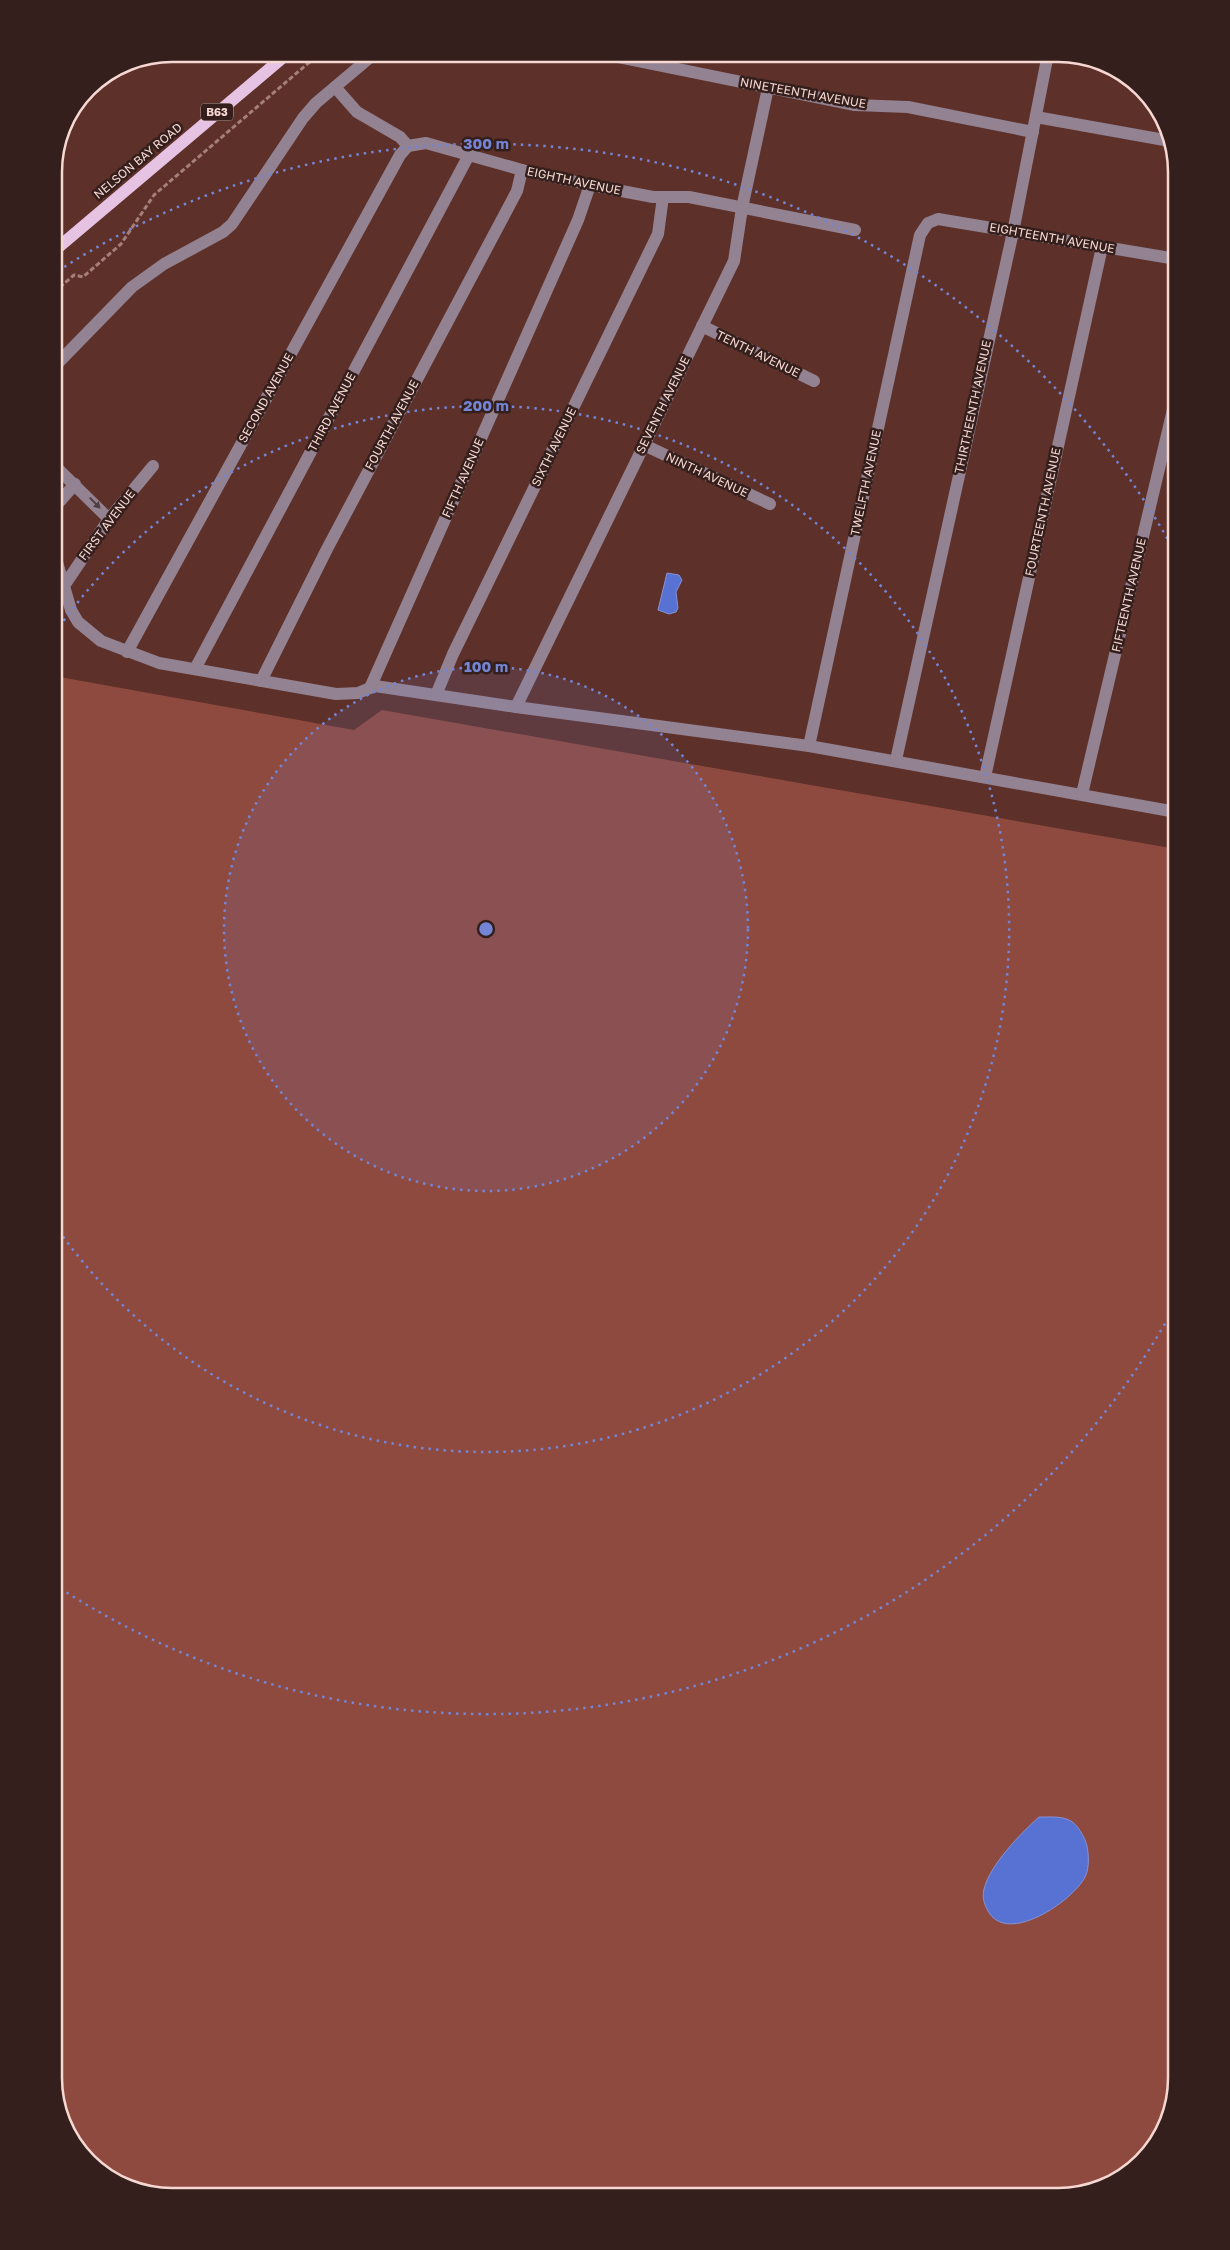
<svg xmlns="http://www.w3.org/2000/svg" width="1230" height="2250" viewBox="0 0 1230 2250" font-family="'Golos Text',sans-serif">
  <rect width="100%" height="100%" fill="#5d3029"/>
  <polygon fill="#8f4a40" points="54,676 354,730 382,710 1176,849 1176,2077 1156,2143 1103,2187 1057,2196 165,2196 107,2176 63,2123 54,2077"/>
  <g fill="#5872d3" stroke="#8791d3">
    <polygon points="667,573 679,575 682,580 676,592 678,608 676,612 669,614 658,610"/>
    <path d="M1039,1817C1063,1817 1074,1815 1085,1840C1089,1849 1090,1868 1085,1877C1073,1901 1007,1946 988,1911C984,1904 982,1897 984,1889C990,1865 1020,1834 1039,1817Z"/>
  </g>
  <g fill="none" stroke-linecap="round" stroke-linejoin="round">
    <polyline stroke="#a57f79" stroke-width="3" stroke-dasharray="5 2.5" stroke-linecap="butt" points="54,292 74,275 83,277 121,244 154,195 319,54"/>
    <g stroke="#938291" stroke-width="12">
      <polyline points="604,54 855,105 908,107 1033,132"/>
      <polyline points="335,87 357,112 400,137 408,146"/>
      <polyline points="1036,117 1170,141"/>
      <polyline points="702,326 814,381"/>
      <polyline points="54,367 132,287 164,264 223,232 232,224 303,118 316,103 374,54"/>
      <polyline points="644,445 770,504"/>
      <polyline points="54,465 109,519"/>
      <polyline points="54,508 75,484"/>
      <polyline points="54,552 71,610 78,622 101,641 159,663 336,694 358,693 375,686 516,707 809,746 1176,812"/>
      <polyline points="64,586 109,519 153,466"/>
      <polyline points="127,652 400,155 408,146 426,143 522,170 590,185 653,197 689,197 855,230"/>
      <polyline points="195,669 469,155"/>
      <polyline points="261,681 327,549 517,191 522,170"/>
      <polyline points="370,688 578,220 590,185"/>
      <polyline points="436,695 453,654 658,234 663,197"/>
      <polyline points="516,707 734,261 742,208 768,88"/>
      <polyline points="809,746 920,235 928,223 938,219 1176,259"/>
      <polyline points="896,760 1013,232 1048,54"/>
      <polyline points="985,777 1102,247"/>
      <polyline points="1082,794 1176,397"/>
    </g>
    <polyline stroke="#e6c3e2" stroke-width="12" points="54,251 287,54"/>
  </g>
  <defs><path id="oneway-solid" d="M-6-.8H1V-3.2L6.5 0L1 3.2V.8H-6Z" transform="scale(1.25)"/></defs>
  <use fill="#503d3f" href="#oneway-solid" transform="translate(95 503) rotate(46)"/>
  <circle cx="486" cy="929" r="262" fill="#7485d6" fill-opacity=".12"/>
  <g fill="none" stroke="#7485d6" stroke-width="2.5" stroke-dasharray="2.5 5">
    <circle cx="486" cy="929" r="262"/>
    <path d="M55 633A523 523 0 1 1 55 1225"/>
    <path d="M1176 1304A785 785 0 0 1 58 1587M58 271A785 785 0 0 1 1176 554"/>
  </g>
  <g text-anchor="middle" stroke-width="5" stroke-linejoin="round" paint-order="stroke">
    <rect fill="#341f1c" stroke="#bca09c" stroke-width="1" x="201" y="103.5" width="32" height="17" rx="4"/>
    <g font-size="11" font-weight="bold" fill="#f6d8d3">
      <text x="217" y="116">B63</text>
    </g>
    <g font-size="12" fill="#f6d8d3" stroke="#341f1c">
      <text transform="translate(803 93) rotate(10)" y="4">NINETEENTH AVENUE</text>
      <text transform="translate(138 161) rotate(-40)" y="4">NELSON BAY ROAD</text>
      <text transform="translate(574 181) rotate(12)" y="4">EIGHTH AVENUE</text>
      <text transform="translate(1052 238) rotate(10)" y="4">EIGHTEENTH AVENUE</text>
      <text transform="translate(758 354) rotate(26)" y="4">TENTH AVENUE</text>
      <text transform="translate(266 398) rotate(-61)" y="4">SECOND AVENUE</text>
      <text transform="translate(663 405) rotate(-64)" y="4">SEVENTH AVENUE</text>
      <text transform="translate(973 407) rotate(-78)" y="4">THIRTHEENTH AVENUE</text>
      <text transform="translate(332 412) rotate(-62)" y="4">THIRD AVENUE</text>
      <text transform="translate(392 425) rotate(-62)" y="4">FOURTH AVENUE</text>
      <text transform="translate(554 447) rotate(-64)" y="4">SIXTH AVENUE</text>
      <text transform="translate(707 475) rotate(25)" y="4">NINTH AVENUE</text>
      <text transform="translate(463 478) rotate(-66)" y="4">FIFTH AVENUE</text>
      <text transform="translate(866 483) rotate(-78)" y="4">TWELFTH AVENUE</text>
      <text transform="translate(1043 512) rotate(-78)" y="4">FOURTEENTH AVENUE</text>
      <text transform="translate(107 525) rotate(-53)" y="4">FIRST AVENUE</text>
      <text transform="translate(1129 595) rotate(-77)" y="4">FIFTEENTH AVENUE</text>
    </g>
  </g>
  <path d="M0 0H1230V2250H0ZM172 62H1058A110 110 0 0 1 1168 172V2078A110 110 0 0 1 1058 2188H172A110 110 0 0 1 62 2078V172A110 110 0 0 1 172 62Z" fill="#341f1c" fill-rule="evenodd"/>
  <path fill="none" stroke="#f6d8d3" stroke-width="2.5" d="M172 62H1058A110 110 0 0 1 1168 172V2078A110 110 0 0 1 1058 2188H172A110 110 0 0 1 62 2078V172A110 110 0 0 1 172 62Z"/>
  <circle cx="486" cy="929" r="8" fill="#7485d6" stroke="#341f1c" stroke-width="2.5"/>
  <g font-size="15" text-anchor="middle" font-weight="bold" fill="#7485d6" stroke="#341f1c" stroke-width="5" stroke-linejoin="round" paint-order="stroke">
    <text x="486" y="149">300 m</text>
    <text x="486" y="411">200 m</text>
    <text x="486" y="672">100 m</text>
  </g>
</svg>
